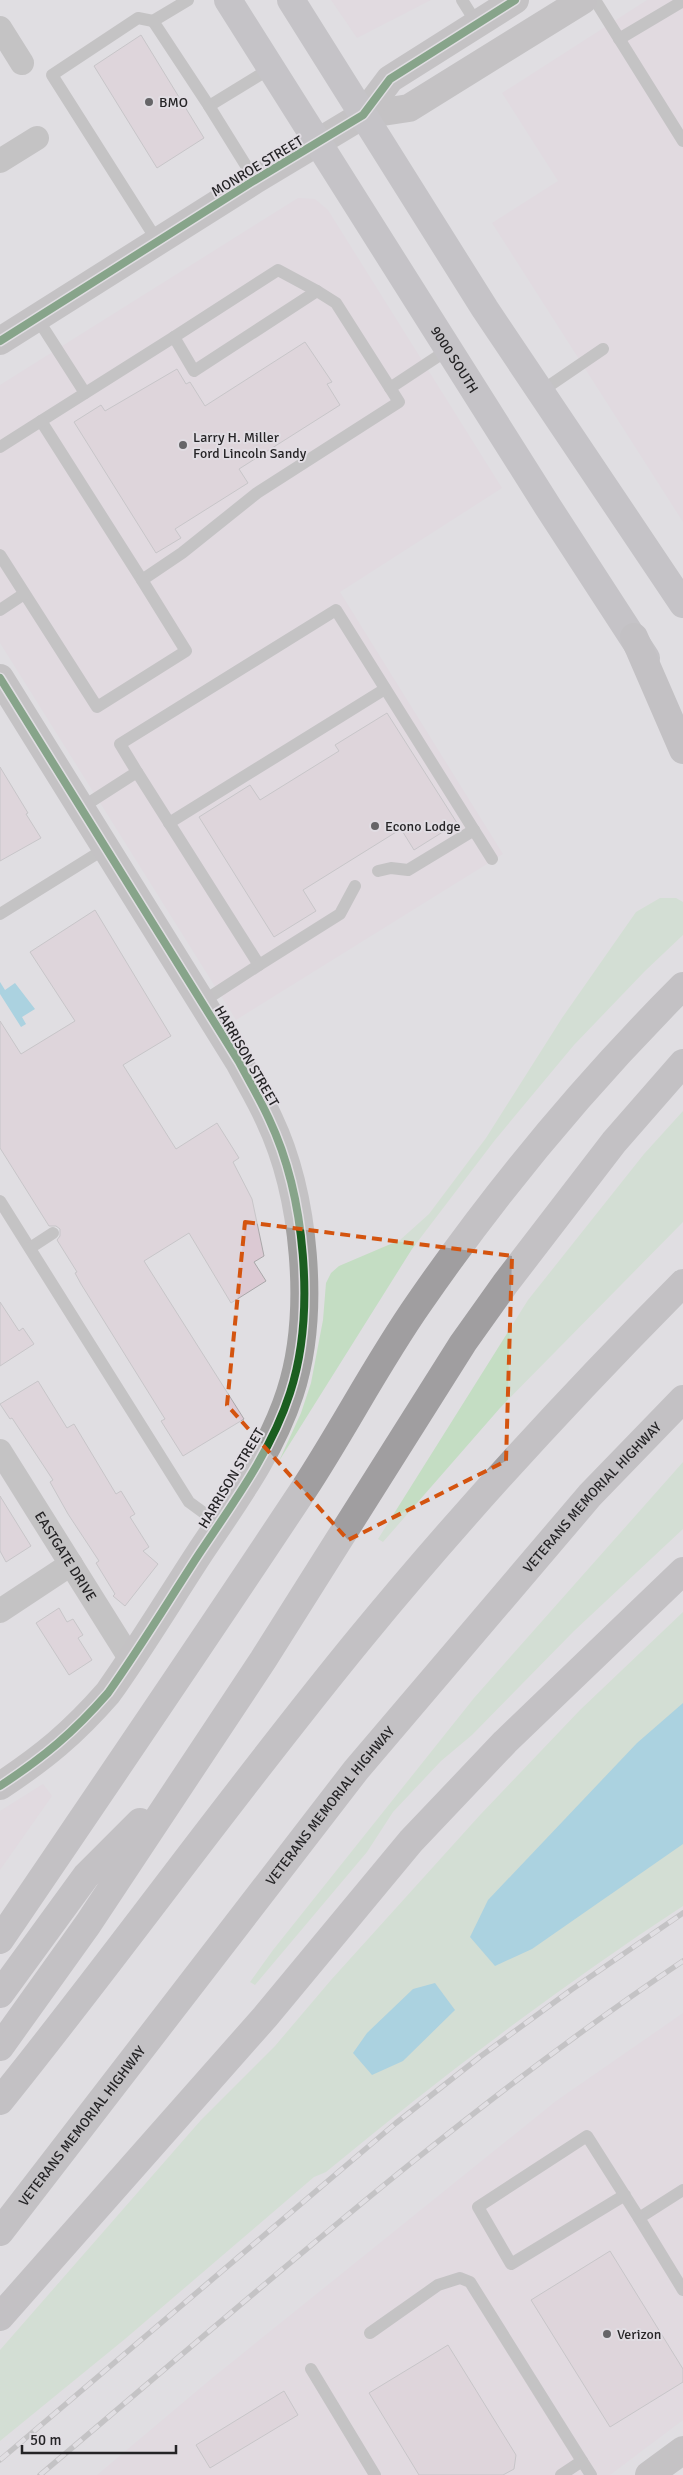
<svg xmlns="http://www.w3.org/2000/svg" width="683" height="2475" viewBox="0 0 683 2475" font-family="Signika,sans-serif">
  <rect width="100%" height="100%" fill="#e0dee2"/>
  <g fill="#e2d5de">
    <polygon points="331,0 431,0 357,38"/>
    <polygon points="647,0 683,0 683,522 492,223 558,181 502,93"/>
    <polygon points="298,198 315,199 328,210 502,488 340,592 503,854 236,1020 0,643 0,385"/>
    <polygon points="43,1784 52,1796 0,1870 0,1811"/>
    <polygon points="683,2013 683,2420 610,2475 97,2475 211,2379 556,2101"/>
  </g>
  <g fill="#c4ddc3">
    <polygon points="660,898 676,898 683,902 683,935 645,971 574,1045 495,1140 412,1249 279,1461 301,1413 311,1383 323,1320 326,1283 331,1273 339,1266 400,1240 429,1214 486,1138 562,1018 636,912"/>
    <polygon points="683,1111 683,1222 500,1408 383,1542 378,1539 528,1300 644,1154"/>
    <polygon points="683,1462 683,1529 574,1631 472,1735 441,1761 393,1812 367,1852 255,1985 250,1982 273,1950 474,1698"/>
    <path d="M683,1612V1906C559,1987 441,2077 326,2172L314,2177L125,2339L0,2441V2350L201,2120L275,2046L331,1980L480,1815L580,1710Z"/>
  </g>
  <g fill="#6ac3de">
    <polygon points="0,982 5,990 15,983 35,1009 22,1017 26,1024 21,1027 0,994"/>
    <polygon points="683,1703 683,1844 532,1949 495,1966 470,1937 488,1900 637,1743"/>
    <polygon points="435,1983 455,2010 403,2061 372,2075 353,2053 367,2033 413,1989"/>
  </g>
  <g fill="#dbc9d3" stroke="#a9a7a9">
    <polygon points="141,35 204,138 157,168 94,66"/>
    <polygon points="305,342 332,382 327,384 340,405 239,469 248,483 175,529 181,538 156,553 74,422 101,405 105,411 177,369 186,384 190,382 205,406"/>
    <polygon points="387,713 457,823 414,850 401,829 303,890 316,911 274,937 199,817 250,785 260,800 339,751 335,745"/>
    <polygon points="0,767 28,813 26,814 41,838 0,861"/>
    <polygon points="95,910 171,1036 123,1065 176,1149 217,1123 239,1158 233,1162 252,1199 264,1256 254,1262 266,1281 231,1303 189,1233 144,1261 244,1419 183,1456 161,1421 165,1419 81,1284 75,1273 77,1272 57,1240 60,1236 60,1229 56,1226 49,1226 0,1148 0,1021 21,1054 75,1021 30,952"/>
    <polygon points="0,1302 19,1331 23,1328 34,1344 0,1366"/>
    <polygon points="38,1381 67,1428 74,1424 116,1494 121,1491 135,1514 130,1517 149,1547 143,1551 158,1564 125,1606 113,1596 115,1594 96,1563 99,1561 68,1514 50,1482 53,1480 12,1418 10,1419 0,1404"/>
    <polygon points="0,1496 31,1546 6,1562 0,1551"/>
    <polygon points="59,1608 67,1622 73,1619 83,1635 78,1638 92,1660 69,1675 36,1623"/>
    <polygon points="610,2251 683,2369 683,2382 610,2427 531,2300"/>
    <polygon points="448,2345 516,2455 514,2469 503,2475 419,2475 369,2393"/>
    <polygon points="284,2391 298,2415 210,2468 196,2445"/>
  </g>
  <g fill="none" stroke-linecap="round" stroke-linejoin="round">
    <g stroke="#a3a2a1" stroke-width="12">
      <polyline points="188,0 153,21 209,106 271,68"/>
      <polyline points="462,0 477,24"/>
      <polyline points="595,0 683,141"/>
      <polyline points="153,21 138,18 52,75 158,242"/>
      <polyline points="619,39 683,1"/>
      <polyline points="209,106 255,180"/>
      <polygon points="317,291 336,303 399,402 257,493 182,553 142,580 41,421 174,337 194,371"/>
      <polyline points="37,318 85,393"/>
      <polyline points="174,337 278,270 317,291"/>
      <polyline points="390,388 449,349"/>
      <polyline points="540,392 603,349"/>
      <polyline points="0,447 41,421"/>
      <polyline points="0,555 97,707 186,651 142,580"/>
      <polyline points="0,610 24,594"/>
      <polyline points="137,772 120,744 336,610 492,859"/>
      <polyline points="81,808 137,772 259,965 202,1002"/>
      <polyline points="169,823 385,689"/>
      <polyline points="378,871 391,868 408,870 474,830"/>
      <polyline points="0,914 106,848"/>
      <polyline points="259,965 340,914 355,886"/>
      <polyline points="0,1201 189,1502 219,1524"/>
      <polyline points="30,1248 53,1233"/>
      <polyline points="683,2190 639,2218 683,2290"/>
      <polyline points="625,2195 511,2264 478,2207 587,2136 639,2218"/>
      <polyline points="370,2333 438,2285 460,2278 470,2282 582,2461"/>
      <polyline points="311,2369 375,2475"/>
      <polyline points="561,2475 582,2461 591,2475"/>
    </g>
    <g stroke="#a3a2a1" stroke-width="24">
      <polyline points="0,28 22,63"/>
      <polyline points="0,161 37,138"/>
      <path id="s1" d="M0,1451L131,1660"/>
      <polyline points="0,1611 71,1564"/>
    </g>
    <g stroke="#a2a1a1" stroke-width="28">
      <polyline points="363,115 409,108 583,0"/>
      <polyline points="0,341 255,180 363,115 390,79 515,0"/>
      <path d="M0,678L239,1062C249,1081 260,1099 269,1119C305,1195 316,1313 290,1393C271,1452 233,1503 199,1554C169,1600 140,1648 108,1693C73,1733 44,1757 0,1786"/>
      <polyline points="649,2475 683,2450"/>
    </g>
    <g stroke="#a4a3a6" stroke-width="28">
      <path id="s2" d="M228,0L548,507L646,658"/>
      <polyline points="291,0 485,309 683,604"/>
    </g>
    <g stroke="#a09ea0" stroke-width="28">
      <polyline points="634,637 683,750"/>
      <path d="M0,1940C102,1790 204,1640 304,1489C344,1428 377,1363 419,1303C497,1190 586,1083 683,986"/>
      <polyline points="0,1994 86,1876 140,1822"/>
      <polyline points="0,2047 88,1924 263,1660 463,1343 505,1284 614,1142 683,1063"/>
      <path d="M0,2101C123,1948 237,1788 362,1636C463,1513 571,1396 683,1283"/>
      <path id="s3" d="M0,2232L356,1770L590,1495L683,1399"/>
      <polyline points="0,2317 265,2017 411,1841 505,1742 683,1571"/>
    </g>
    <defs>
      <g id="rail">
        <polyline points="0,2460 396,2123 481,2056 571,1990 683,1913"/>
        <path d="M40,2475C250,2298 455,2114 683,1961"/>
      </g>
    </defs>
    <use href="#rail" stroke="#a3a2a2" stroke-width="5.5"/>
    <use href="#rail" stroke="#e1dde3" stroke-width="4" stroke-dasharray="11" stroke-linecap="butt"/>
    <defs>
      <g id="cycleway">
        <polyline points="0,341 255,180 363,115 390,79 515,0"/>
        <path d="M0,678L239,1062C249,1081 260,1099 269,1119C305,1195 316,1313 290,1393C271,1452 233,1503 199,1554C169,1600 140,1648 108,1693C73,1733 44,1757 0,1786"/>
      </g>
    </defs>
    <use href="#cycleway" stroke="#e1dde3" stroke-width="11"/>
    <use href="#cycleway" stroke="#1b5e20" stroke-width="8"/>
  </g>
  <path d="M0 0H683V2475H0ZM245,1222L512,1256L506,1461L348,1540L227,1405Z" fill="#e0dee2" fill-opacity=".55" fill-rule="evenodd"/>
  <path fill="none" stroke="#d4540f" stroke-width="4" stroke-dasharray="10 6" stroke-linejoin="round" d="M245,1222L512,1256L506,1461L348,1540L227,1405Z"/>
  <g fill="#666568" stroke="#e1dde3" stroke-width="2">
    <circle cx="149" cy="102" r="5"/>
    <circle cx="183" cy="445" r="5"/>
    <circle cx="375" cy="826" r="5"/>
    <circle cx="607" cy="2334" r="5"/>
  </g>
  <g text-anchor="middle" stroke-width="4" stroke-linejoin="round" paint-order="stroke">
    <g font-size="14" fill="#252426" stroke="#e1dde3" text-anchor="start">
      <text x="159" y="107">BMO</text>
      <text x="193" y="442">Larry H. Miller<tspan x="193" dy="16">Ford Lincoln Sandy</tspan></text>
      <text x="385" y="831">Econo Lodge</text>
      <text x="617" y="2339">Verizon</text>
    </g>
    <g font-size="14" fill="#252426" stroke="#e1dde3">
      <text transform="translate(257 166) rotate(-31)" y="5">MONROE STREET</text>
      <text dy="5" stroke="none"><textPath href="#s2" startOffset="425">9000 SOUTH</textPath></text>
      <text transform="translate(247 1056) rotate(60)" y="5">HARRISON STREET</text>
      <text transform="translate(231 1478) rotate(-59)" y="5">HARRISON STREET</text>
      <text dy="5" stroke="none"><textPath href="#s3" startOffset="944">VETERANS MEMORIAL HIGHWAY</textPath></text>
      <text dy="5" stroke="none"><textPath href="#s1" startOffset="124">EASTGATE DRIVE</textPath></text>
      <text dy="5" stroke="none"><textPath href="#s3" startOffset="539">VETERANS MEMORIAL HIGHWAY</textPath></text>
      <text dy="5" stroke="none"><textPath href="#s3" startOffset="134">VETERANS MEMORIAL HIGHWAY</textPath></text>
    </g>
  </g>
  <path d="M22 2445v8h154v-8" fill="none" stroke="#252426" stroke-width="2.5"/>
  <text x="30" y="2445" font-size="15" fill="#252426" stroke="#e1dde3" stroke-width="4" paint-order="stroke">50 m</text>
</svg>
